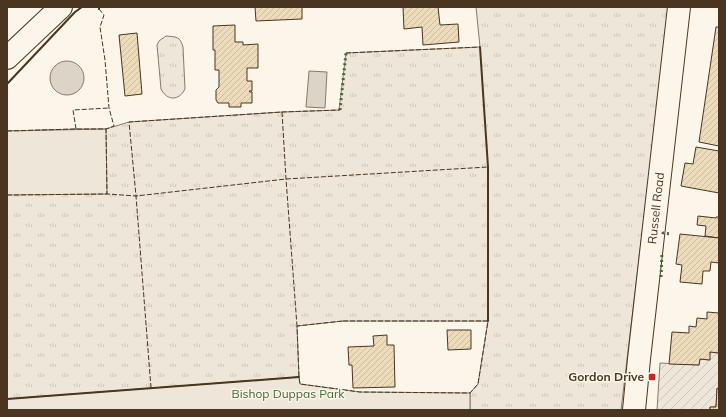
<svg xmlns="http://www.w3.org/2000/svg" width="726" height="417" viewBox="0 0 726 417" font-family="Mulish,sans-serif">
  <defs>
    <pattern id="grass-tufts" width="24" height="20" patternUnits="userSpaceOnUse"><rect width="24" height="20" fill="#ede6d9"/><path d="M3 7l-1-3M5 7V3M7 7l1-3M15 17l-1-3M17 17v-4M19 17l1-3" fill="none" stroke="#cdc6ba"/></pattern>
    <pattern id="garden-furrows" width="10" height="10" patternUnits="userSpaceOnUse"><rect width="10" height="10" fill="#ede6d9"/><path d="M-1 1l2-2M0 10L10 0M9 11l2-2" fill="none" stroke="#cdc6ba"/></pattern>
    <pattern id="building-hatch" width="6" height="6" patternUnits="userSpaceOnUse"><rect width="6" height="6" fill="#ecdcbc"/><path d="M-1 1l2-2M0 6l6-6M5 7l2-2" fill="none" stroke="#ccbda1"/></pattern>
  </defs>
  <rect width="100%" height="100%" fill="#fbf6e9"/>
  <g fill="url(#grass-tufts)" stroke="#887966">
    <polygon points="476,7 669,7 621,410 470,410 470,393 478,384 488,321 343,321 297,326 299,377 7,399 7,131 76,129 106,129 129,122 282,112 339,110 346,53 480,47"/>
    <path d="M166,36C176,37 180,36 183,47L185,89C179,101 167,101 161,89L157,45L159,41Z"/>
  </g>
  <g fill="#ede6d9" stroke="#887966">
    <polygon points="106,129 107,194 7,195 7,131"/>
    <polygon points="299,377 300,384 360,392 470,393 470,410 7,410 7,399"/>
  </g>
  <polygon fill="url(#garden-furrows)" stroke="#887966" points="710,352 719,353 719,389 717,389 716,407 710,407 710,410 657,410 660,363 699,365 700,359 709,360"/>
  <g fill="#dcd4c6" stroke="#887966">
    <circle cx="67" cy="78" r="17"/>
    <polygon points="309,71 327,72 325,108 306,107"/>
  </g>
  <g fill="url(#building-hatch)" stroke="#4a3520">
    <polygon points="255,7 302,7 302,19 256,21"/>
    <polygon points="403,7 438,7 440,25 458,24 459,42 423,45 422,27 404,29"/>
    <polygon points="235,25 235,42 243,42 243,45 258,44 258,68 247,68 247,81 252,81 252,91 249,91 250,92 252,92 252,103 241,103 241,107 229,107 229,103 218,103 216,100 216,90 219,87 219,70 215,70 215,50 213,50 213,26"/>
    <polygon points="716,27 719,27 719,146 699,142"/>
    <polygon points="137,33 142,94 125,96 119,35"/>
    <polygon points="696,147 719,151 719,193 681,186 685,163 693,164"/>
    <polygon points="698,216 716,218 716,217 719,217 719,238 705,236 706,226 697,225"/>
    <polygon points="680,234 719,238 719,263 711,262 710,271 703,271 702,284 680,282 682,265 676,264"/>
    <polygon points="707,312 719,313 719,353 710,352 710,360 700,359 699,365 669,364 672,332 689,333 689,326 696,327 697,318 707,319"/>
    <polygon points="447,330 471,330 471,349 448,350"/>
    <polygon points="387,335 387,345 394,345 395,387 353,388 352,365 349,365 348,347 374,346 373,336"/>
    <polygon points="717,388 719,389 719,410 710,410 710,407 716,407"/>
  </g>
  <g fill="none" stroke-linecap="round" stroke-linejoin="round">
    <defs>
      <g id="secondary">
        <polyline points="7,58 61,7"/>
        <path id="s1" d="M634,410L639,359L679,7"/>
      </g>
    </defs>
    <use href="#secondary" stroke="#4a3520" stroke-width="24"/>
    <use href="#secondary" stroke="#fbf6e9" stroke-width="22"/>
    <g stroke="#436837" stroke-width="3" stroke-dasharray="2 3" stroke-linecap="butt">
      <polyline points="340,110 346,53"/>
      <polyline points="663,234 663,233 672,234"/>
      <polyline points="661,277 662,252"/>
    </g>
    <g stroke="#4a3520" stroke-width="1" stroke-dasharray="5 2" stroke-linecap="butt">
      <polyline points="99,9 104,15 100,27 105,60 109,108 114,126 106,129"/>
      <polyline points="346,53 480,47"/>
      <polyline points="282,112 286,179 297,326"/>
      <polyline points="76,129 73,110 109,108"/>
      <polyline points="7,131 76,129 106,129 107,194"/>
      <polyline points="7,195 107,194 136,196 286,179 488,167"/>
      <polygon points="343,321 488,321 478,384 470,393 360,392 300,384 299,377 297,326"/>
      <polyline points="151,388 136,196 129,122 282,112 340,110"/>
    </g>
    <g stroke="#4a3520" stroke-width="2">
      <polyline points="99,7 99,9"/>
      <polyline points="480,47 488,167 488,321"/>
      <polyline points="7,84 75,12 82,7"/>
      <polyline points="7,399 299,377"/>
    </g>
  </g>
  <rect fill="#c62828" stroke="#fbf6e9" stroke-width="1.5" x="648" y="373" width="8" height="8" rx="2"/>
  <g text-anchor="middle" stroke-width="3" stroke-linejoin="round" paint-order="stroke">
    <g font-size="12" fill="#4a3520" stroke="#fbf6e9">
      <text dy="4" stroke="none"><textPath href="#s1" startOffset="203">Russell Road</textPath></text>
    </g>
    <g font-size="12" font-weight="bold" fill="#4a3520" stroke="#fbf6e9" text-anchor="end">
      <text x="644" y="381">Gordon Drive</text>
    </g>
    <g font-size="12" fill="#436837" stroke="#fbf6e9">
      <text x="288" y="398">Bishop Duppas Park</text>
    </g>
  </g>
  <rect width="726" height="417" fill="none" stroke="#4a3520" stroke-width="16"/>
</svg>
